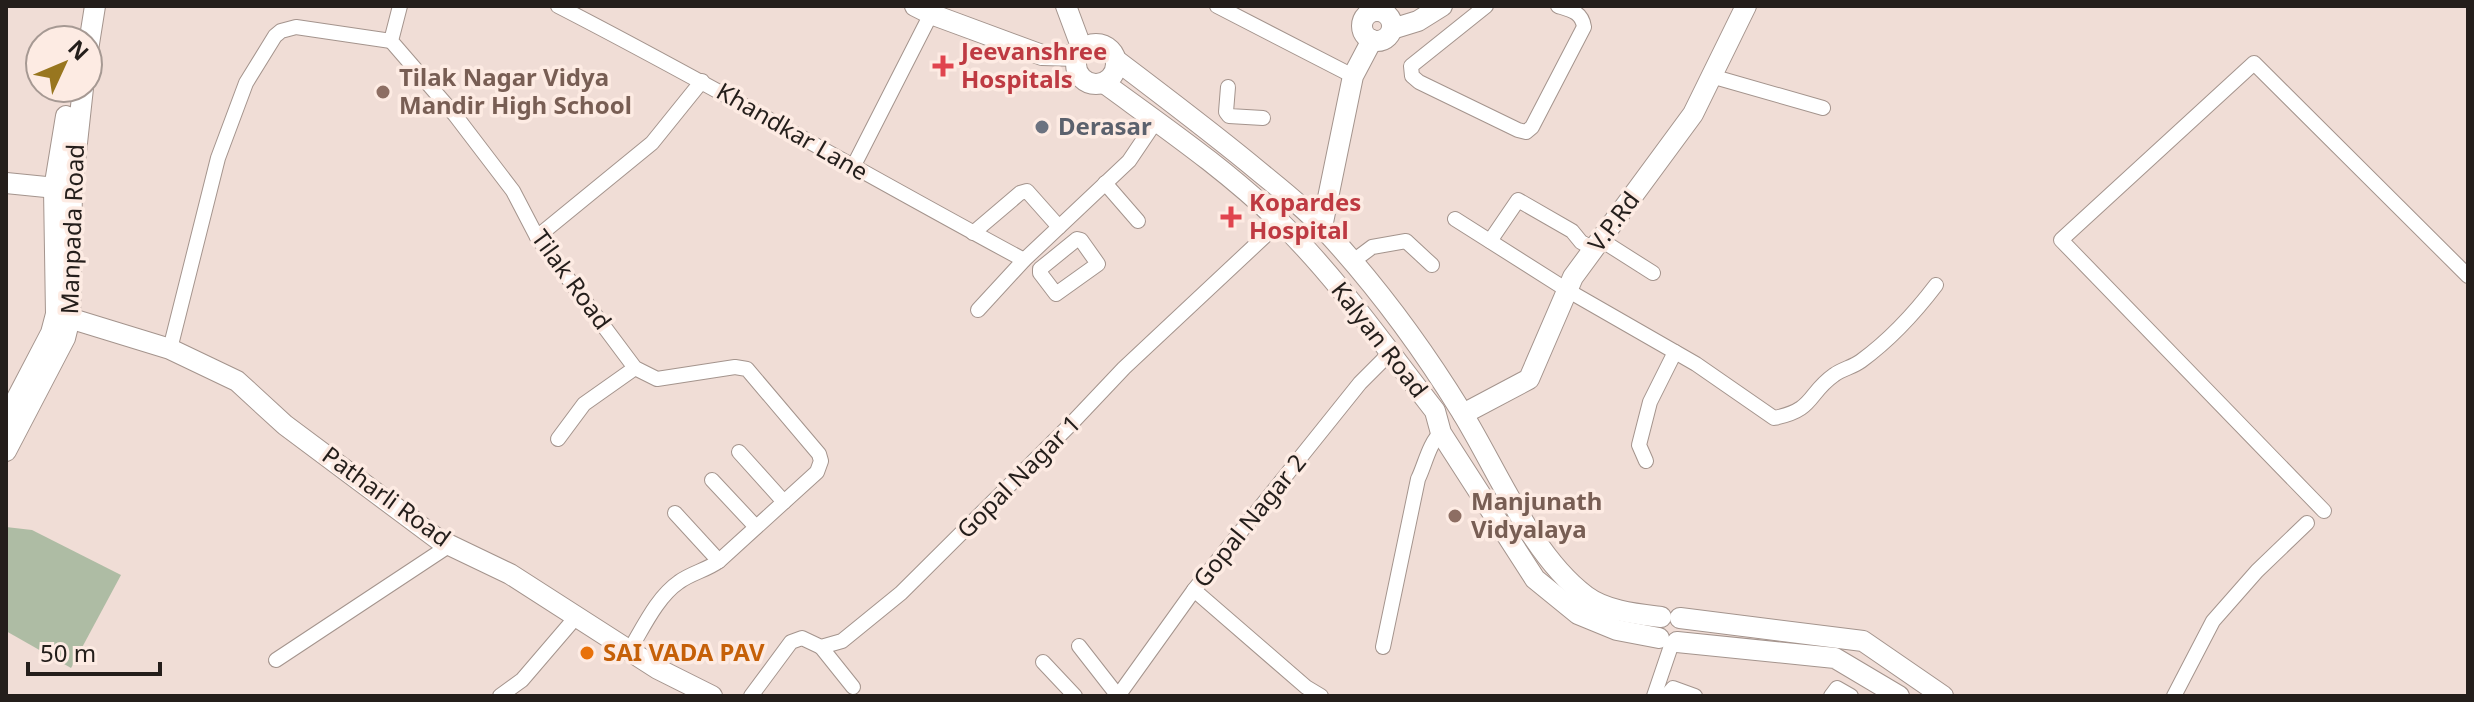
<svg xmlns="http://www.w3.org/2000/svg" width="2474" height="702" viewBox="0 0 2474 702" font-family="'Noto Sans',sans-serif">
  <rect width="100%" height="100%" fill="#f0ddd6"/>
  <polygon fill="#aebca4" points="6,527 32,530 121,575 71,668 6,631"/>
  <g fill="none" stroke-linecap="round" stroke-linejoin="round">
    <defs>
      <g id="street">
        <path d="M400,6L391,41L455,115L513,191L537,237L635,368L657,379L735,367L747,369L819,454L821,461L817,472L719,561C707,570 691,573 679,582C657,597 643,628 629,651"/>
        <path d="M558,6C716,87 868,176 1024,260"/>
        <polyline points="1217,6 1353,76"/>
        <path d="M1486,6L1411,66L1412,76L1419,82L1518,130L1526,132L1532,127L1584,27C1582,12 1571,10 1558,6"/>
        <polyline points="1368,12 1369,6"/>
        <polyline points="1711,76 1823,108"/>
        <polyline points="1228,87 1226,112 1229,116 1263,118"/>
        <polyline points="853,167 931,14"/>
        <polyline points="1105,183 1138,221"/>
        <path d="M1455,219L1567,290L1696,364L1774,418C1815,410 1807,394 1834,375C1842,369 1853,367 1861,361C1891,339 1914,314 1936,285"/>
        <polyline points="973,233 1020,193 1027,191 1059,227"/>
        <polyline points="537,237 652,143 702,81"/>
        <polygon points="1077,239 1081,240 1098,264 1056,294 1040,273 1040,269"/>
        <polyline points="1601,240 1653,273"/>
        <polyline points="1490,241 1518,200 1572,231 1581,242 1594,249"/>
        <polyline points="1352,262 1372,247 1406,241 1432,265"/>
        <polyline points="978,310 1024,260 1129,161 1156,121"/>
        <polyline points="170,349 218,158 246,83 275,36 281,31 296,27 391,41"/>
        <polyline points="558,439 584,404 635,368"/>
        <polyline points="739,452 784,502"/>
        <polyline points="1646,461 1639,445 1650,402 1675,352"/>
        <polyline points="712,480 756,527"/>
        <polyline points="2324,511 2061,240 2254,63 2468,276"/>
        <polyline points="675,513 719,561"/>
        <polyline points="1194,590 1306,687 1321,696"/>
        <polyline points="1079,646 1118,696"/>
        <polyline points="821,647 853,687"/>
        <path d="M1383,647L1418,479C1425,465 1429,443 1441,433"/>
        <polyline points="276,660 450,545"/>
        <polyline points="1043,662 1075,696"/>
        <polyline points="500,696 522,680 576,617"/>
        <polyline points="751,696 791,642 802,638 821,647 842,641 901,593 1071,424 1124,368 1280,222"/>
        <polyline points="1118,696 1194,590 1360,383 1390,353"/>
        <polyline points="1654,696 1672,643"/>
        <polyline points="1666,696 1673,688 1695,696"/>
        <polyline points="1831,696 1837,688 1851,696"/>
        <polyline points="2174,696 2213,621 2257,571 2307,523"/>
      </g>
      <g id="secondary">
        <polyline points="915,6 931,14 1042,55 1077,56"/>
        <polyline points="1066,6 1082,49"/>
        <circle cx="1377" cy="26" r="15"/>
        <polyline points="1392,29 1418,21 1442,6"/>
        <circle cx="1096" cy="64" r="20"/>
        <polyline points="88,50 95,6"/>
        <path d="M1116,60C1161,94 1206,128 1250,164C1275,185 1301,204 1323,228C1375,284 1421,346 1461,411C1497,469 1531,555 1586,596C1606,611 1637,614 1661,617"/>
        <path d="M1104,83C1164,127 1227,170 1280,222C1338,279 1385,347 1435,411L1441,433L1535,579L1578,614L1617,630L1659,638"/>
        <polyline points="6,183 66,189"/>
        <polyline points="1322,227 1353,76 1372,40"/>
        <polyline points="56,314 170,349 237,381 285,425 439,540 510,574 658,669 712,696"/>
        <polyline points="1463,414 1529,379 1573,277 1693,114 1746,6"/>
        <polyline points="6,419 51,333 56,314 54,189 66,116"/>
        <polyline points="6,451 65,338 70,318 72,189 83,88"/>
        <polyline points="1680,618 1863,641 1943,696"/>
        <polyline points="1677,642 1835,658 1899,696"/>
      </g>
    </defs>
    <use href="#street" stroke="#a4948d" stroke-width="16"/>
    <use href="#secondary" stroke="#a4948d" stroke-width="22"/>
    <use href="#street" stroke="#fff" stroke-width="14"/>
    <use href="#secondary" stroke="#fff" stroke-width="20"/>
  </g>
  <g fill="#e0444e" stroke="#fdebe3" stroke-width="3">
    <path d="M939 54h8v8h8v8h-8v8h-8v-8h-8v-8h8z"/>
    <path d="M1227 205h8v8h8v8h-8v8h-8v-8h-8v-8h8z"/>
  </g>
  <g fill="#8d6e63" stroke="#fdebe3" stroke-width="3">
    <circle cx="383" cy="92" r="8"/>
    <circle cx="1455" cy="516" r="8"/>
  </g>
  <circle fill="#6b7280" stroke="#fdebe3" stroke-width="3" cx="1042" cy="127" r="8"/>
  <circle fill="#e8710a" stroke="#fdebe3" stroke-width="3" cx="587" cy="653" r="8"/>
  <g text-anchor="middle" stroke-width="7" stroke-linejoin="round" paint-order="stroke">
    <g font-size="24" font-weight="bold" fill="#be3a42" stroke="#fdebe3" text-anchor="start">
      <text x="961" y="60">Jeevanshree<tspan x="961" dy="28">Hospitals</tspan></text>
      <text x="1249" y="211">Kopardes<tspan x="1249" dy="28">Hospital</tspan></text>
    </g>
    <g font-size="24" font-weight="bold" fill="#785e54" stroke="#fdebe3" text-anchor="start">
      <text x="399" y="86">Tilak Nagar Vidya<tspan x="399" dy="28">Mandir High School</tspan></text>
      <text x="1471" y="510">Manjunath<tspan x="1471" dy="28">Vidyalaya</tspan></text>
    </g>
    <g font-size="24" font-weight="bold" fill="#5b616d" stroke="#fdebe3" text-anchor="start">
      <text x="1058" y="135">Derasar</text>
    </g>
    <g font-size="24" fill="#241e1b" stroke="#fdebe3">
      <text transform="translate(792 132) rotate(30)" y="8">Khandkar Lane</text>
      <text transform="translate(1614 222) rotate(-53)" y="8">V.P.Rd</text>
      <text transform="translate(73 229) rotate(-88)" y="8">Manpada Road</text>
      <text transform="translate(571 280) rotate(54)" y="8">Tilak Road</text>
      <text transform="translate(1379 340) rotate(52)" y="8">Kalyan Road</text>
      <text transform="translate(1019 477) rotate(-45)" y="8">Gopal Nagar 1</text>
      <text transform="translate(386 497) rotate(36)" y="8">Patharli Road</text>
      <text transform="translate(1250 521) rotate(-51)" y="8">Gopal Nagar 2</text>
    </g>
    <g font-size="24" font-weight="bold" fill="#c56008" stroke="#fdebe3" text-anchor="start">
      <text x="603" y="661">SAI VADA PAV</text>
    </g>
  </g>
  <rect width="2474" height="702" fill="none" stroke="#241e1b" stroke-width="16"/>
  <g transform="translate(64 64) rotate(46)"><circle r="38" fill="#fdebe3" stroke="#a69993" stroke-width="2"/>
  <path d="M0-6L14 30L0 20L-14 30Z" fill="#98761f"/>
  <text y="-12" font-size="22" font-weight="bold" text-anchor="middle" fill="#241e1b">N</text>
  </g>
  <path d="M28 662v12h132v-12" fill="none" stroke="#241e1b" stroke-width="4"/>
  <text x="40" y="662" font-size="24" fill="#241e1b" stroke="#fdebe3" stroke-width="6" paint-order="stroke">50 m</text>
</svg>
